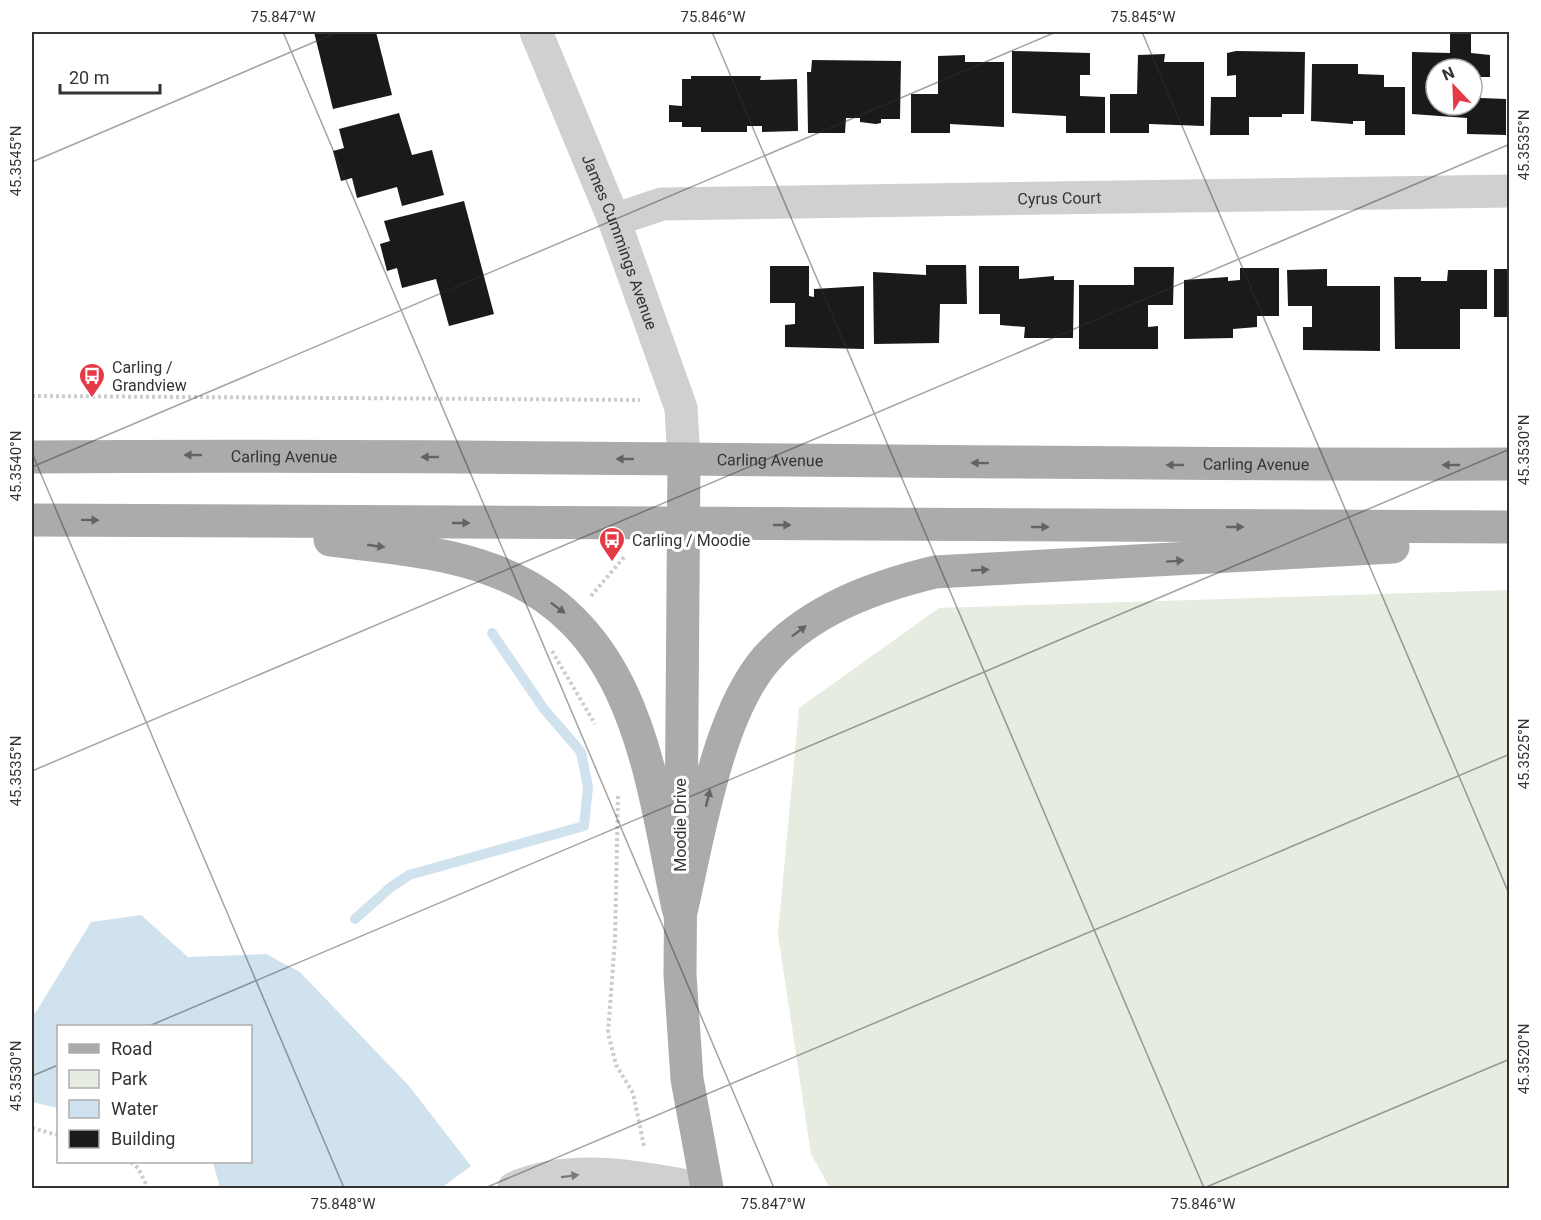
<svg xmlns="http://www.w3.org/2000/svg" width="1541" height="1220" viewBox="0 0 1541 1220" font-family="Roboto,sans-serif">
  <rect width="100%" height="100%" fill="#fff"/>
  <polygon fill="#e6ecdf" points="1509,590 1509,1188 830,1188 811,1154 778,934 799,708 939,608"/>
  <polygon fill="#cfe2ee" points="141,915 188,957 266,954 300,972 409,1086 471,1166 441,1188 220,1188 213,1162 250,1162 250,1026 58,1026 58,1108 32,1102 32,1013 36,1012 91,922"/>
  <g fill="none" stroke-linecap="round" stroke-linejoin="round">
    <polyline stroke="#cfe2ee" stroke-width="10" points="355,919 391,887 409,875 584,826 588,787 581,752 544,709 492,633"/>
  </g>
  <g fill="#1a1a1a" fill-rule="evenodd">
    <polygon points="314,32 376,32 392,95 333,109"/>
    <path d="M1450,33H1471V53L1490,55V77H1481V98L1506,99V135L1467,134V118L1412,114V52L1450,53ZM1436,69H1472V105H1436Z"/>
    <polygon points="1012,51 1090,53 1090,75 1080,75 1080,96 1105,97 1105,133 1066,133 1066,116 1012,113"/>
    <polygon points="1236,51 1305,52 1304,114 1282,114 1282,117 1249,117 1249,135 1210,135 1211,97 1236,97 1236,75 1227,76 1227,53"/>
    <polygon points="1165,54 1164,62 1204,62 1204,126 1149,124 1149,133 1110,133 1110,94 1137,94 1138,55"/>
    <polygon points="965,55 965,62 1004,62 1004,127 950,124 950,133 911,133 911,94 938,94 938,56"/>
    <polygon points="812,60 901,61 900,119 881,119 881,123 876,124 860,122 860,118 846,118 845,133 808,133 807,72 811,72"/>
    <polygon points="1312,64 1358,64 1358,74 1384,75 1384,87 1405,87 1405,135 1365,135 1365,121 1353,121 1353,124 1311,121"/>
    <polygon points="691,76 761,76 760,80 797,79 798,131 762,132 762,126 747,126 747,132 701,132 701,127 682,127 682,122 669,122 669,105 682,106 682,79 691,79"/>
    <polygon points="399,113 412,155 432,150 444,195 402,206 397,187 357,198 352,178 341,181 333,151 344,148 339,129"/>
    <polygon points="464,201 494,314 449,326 436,279 402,288 397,268 387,271 380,244 390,241 384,221"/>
    <polygon points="926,265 966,265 967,304 940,304 939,343 874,344 873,272 926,275"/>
    <polygon points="770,266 809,266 809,296 814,297 814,289 864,286 864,349 785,347 785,325 795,324 795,303 770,303"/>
    <polygon points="979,266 1019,266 1019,279 1054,276 1054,280 1074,280 1073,338 1024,338 1025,327 1000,325 1000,314 979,314"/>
    <polygon points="1134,267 1174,267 1173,305 1148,305 1148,327 1158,326 1158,349 1079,349 1079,285 1134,285"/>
    <polygon points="1240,268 1279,268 1279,316 1257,316 1257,327 1233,329 1233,338 1184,339 1184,280 1228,277 1228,281 1240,280"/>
    <polygon points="1327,269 1327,286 1380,286 1380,351 1303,350 1303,327 1312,327 1312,306 1288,306 1287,270"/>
    <rect x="1494" y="269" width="16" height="48"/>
    <polygon points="1448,270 1487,270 1487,309 1460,309 1460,349 1395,349 1394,277 1421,277 1421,281 1447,281"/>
  </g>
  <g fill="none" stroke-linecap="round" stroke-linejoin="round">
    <g stroke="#cdcdcd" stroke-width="4" stroke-dasharray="3 3" stroke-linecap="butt">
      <polyline points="32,396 640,400"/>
      <polyline points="591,596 625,556"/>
      <polyline points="552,651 595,724"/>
      <polyline points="618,796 615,939 608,1033 616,1065 633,1093 644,1146"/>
      <polyline points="32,1128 58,1135"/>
      <polyline points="131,1162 138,1168 148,1188"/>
    </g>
    <g stroke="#d0d0d0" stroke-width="33">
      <path id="s1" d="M536,32L614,220L681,408L684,459"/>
      <path id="s2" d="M614,220L662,204L1510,191"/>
      <path d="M514,1188C571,1163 639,1177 698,1188"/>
    </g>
    <g stroke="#ababab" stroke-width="33">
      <path id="s3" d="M32,457C524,453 1017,466 1510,464"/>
      <polyline points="684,459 680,975 687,1079 707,1188"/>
      <polyline points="32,520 1510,527"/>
      <path d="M330,540C384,547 443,551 495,571C638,625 651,779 678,908"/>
      <path d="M680,916C698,841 716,716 767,658C810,610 873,587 935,572L1393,547"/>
    </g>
  </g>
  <defs><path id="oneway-solid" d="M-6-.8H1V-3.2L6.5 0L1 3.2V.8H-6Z" transform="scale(1.5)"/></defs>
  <g fill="#636363">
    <use href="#oneway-solid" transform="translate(193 455) rotate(180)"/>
    <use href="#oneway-solid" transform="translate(430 457) rotate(-180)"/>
    <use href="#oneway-solid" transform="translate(625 459) rotate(-180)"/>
    <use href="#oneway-solid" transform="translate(980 463) rotate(-179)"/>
    <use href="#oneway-solid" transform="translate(1175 465) rotate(-180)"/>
    <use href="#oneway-solid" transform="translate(1451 465) rotate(180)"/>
    <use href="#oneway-solid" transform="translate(90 520) rotate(1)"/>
    <use href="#oneway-solid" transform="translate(461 523)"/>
    <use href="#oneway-solid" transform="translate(782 525)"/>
    <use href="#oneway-solid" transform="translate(1040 527)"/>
    <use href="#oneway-solid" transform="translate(1235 527)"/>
    <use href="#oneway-solid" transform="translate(376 546) rotate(8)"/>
    <use href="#oneway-solid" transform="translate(1175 561) rotate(-4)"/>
    <use href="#oneway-solid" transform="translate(980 570) rotate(-3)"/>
    <use href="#oneway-solid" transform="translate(558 608) rotate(37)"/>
    <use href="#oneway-solid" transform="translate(799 631) rotate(-37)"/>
    <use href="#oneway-solid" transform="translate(708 798) rotate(-76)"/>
  </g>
  <use fill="#7a7a7a" href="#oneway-solid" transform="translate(570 1176) rotate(-7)"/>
  <path fill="none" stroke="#333" stroke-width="1.5" stroke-opacity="0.45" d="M283,32L774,1188M712,32L1204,1188M1142,32L1510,896M32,162L338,32M32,453L344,1188M32,467L1056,32M32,771L1510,144M149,1026L1510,449M32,1076L58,1065M485,1188L1510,754M1204,1188L1510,1059"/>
  <defs>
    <symbol id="bus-pin" viewBox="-11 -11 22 30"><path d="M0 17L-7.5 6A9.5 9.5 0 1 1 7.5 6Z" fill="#e63946" stroke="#fff"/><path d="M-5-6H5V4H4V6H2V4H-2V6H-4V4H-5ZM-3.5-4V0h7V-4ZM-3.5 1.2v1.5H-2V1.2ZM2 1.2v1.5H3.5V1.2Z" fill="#fff"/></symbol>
  </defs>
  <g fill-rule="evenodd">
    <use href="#bus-pin" x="77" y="361" width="30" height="40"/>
    <use href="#bus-pin" x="597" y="525" width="30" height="40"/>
  </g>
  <g text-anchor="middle" stroke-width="6" stroke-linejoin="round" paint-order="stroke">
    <g font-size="16" fill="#333" stroke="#fff">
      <text dy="6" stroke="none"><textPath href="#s2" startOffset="448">Cyrus Court</textPath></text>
      <text dy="6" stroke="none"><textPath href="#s1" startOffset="226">James Cummings Avenue</textPath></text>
      <text dy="6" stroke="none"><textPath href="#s3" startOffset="252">Carling Avenue</textPath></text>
      <text dy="6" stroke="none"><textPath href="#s3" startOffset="738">Carling Avenue</textPath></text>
      <text dy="6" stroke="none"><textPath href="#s3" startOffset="1224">Carling Avenue</textPath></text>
      <text transform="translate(680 825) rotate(-90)" y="6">Moodie Drive</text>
    </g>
    <g font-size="16" fill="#333" stroke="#fff" text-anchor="start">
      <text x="112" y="373">Carling /<tspan x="112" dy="18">Grandview</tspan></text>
      <text x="632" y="546">Carling / Moodie</text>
    </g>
  </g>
  <rect width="1541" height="1220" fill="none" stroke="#ffffff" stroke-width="66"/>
  <rect x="57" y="1025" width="195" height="138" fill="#ffffff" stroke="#adadad" stroke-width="1.5"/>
  <rect x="69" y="1044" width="30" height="9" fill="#ababab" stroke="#adadad" stroke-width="1.5"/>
  <text x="111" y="1055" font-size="18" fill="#333333">Road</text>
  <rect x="69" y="1070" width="30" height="18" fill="#e6ecdf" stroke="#adadad" stroke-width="1.5"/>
  <text x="111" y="1085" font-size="18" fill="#333333">Park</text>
  <rect x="69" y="1100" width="30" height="18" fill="#cfe2ee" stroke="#adadad" stroke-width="1.5"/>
  <text x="111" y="1115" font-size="18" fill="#333333">Water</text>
  <rect x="69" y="1130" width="30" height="18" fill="#1a1a1a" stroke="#adadad" stroke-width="1.5"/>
  <text x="111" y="1145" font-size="18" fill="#333333">Building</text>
  <g transform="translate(1454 87) rotate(337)"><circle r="28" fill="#ffffff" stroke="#adadad" stroke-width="1.5"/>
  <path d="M0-4.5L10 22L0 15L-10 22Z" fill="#e63946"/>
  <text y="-9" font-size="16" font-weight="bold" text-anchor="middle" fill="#333333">N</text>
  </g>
  <path d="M60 84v9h100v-9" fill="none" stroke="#333333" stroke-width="3"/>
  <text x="69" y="84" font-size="18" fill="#333333" stroke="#ffffff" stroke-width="4.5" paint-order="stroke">20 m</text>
  <rect x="33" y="33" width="1475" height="1154" fill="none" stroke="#333" stroke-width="2"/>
  <g font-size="15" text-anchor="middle" fill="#333">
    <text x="283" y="22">75.847°W</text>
    <text x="713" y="22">75.846°W</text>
    <text x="1143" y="22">75.845°W</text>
    <text transform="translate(1524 145) rotate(-90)" y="5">45.3535°N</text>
    <text transform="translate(16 161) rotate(-90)" y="5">45.3545°N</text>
    <text transform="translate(1524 450) rotate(-90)" y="5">45.3530°N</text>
    <text transform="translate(16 466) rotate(-90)" y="5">45.3540°N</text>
    <text transform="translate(1524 754) rotate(-90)" y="5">45.3525°N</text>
    <text transform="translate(16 771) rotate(-90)" y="5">45.3535°N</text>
    <text transform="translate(1524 1059) rotate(-90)" y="5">45.3520°N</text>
    <text transform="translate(16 1076) rotate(-90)" y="5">45.3530°N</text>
    <text x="343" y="1209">75.848°W</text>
    <text x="773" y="1209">75.847°W</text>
    <text x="1203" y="1209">75.846°W</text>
  </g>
</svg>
